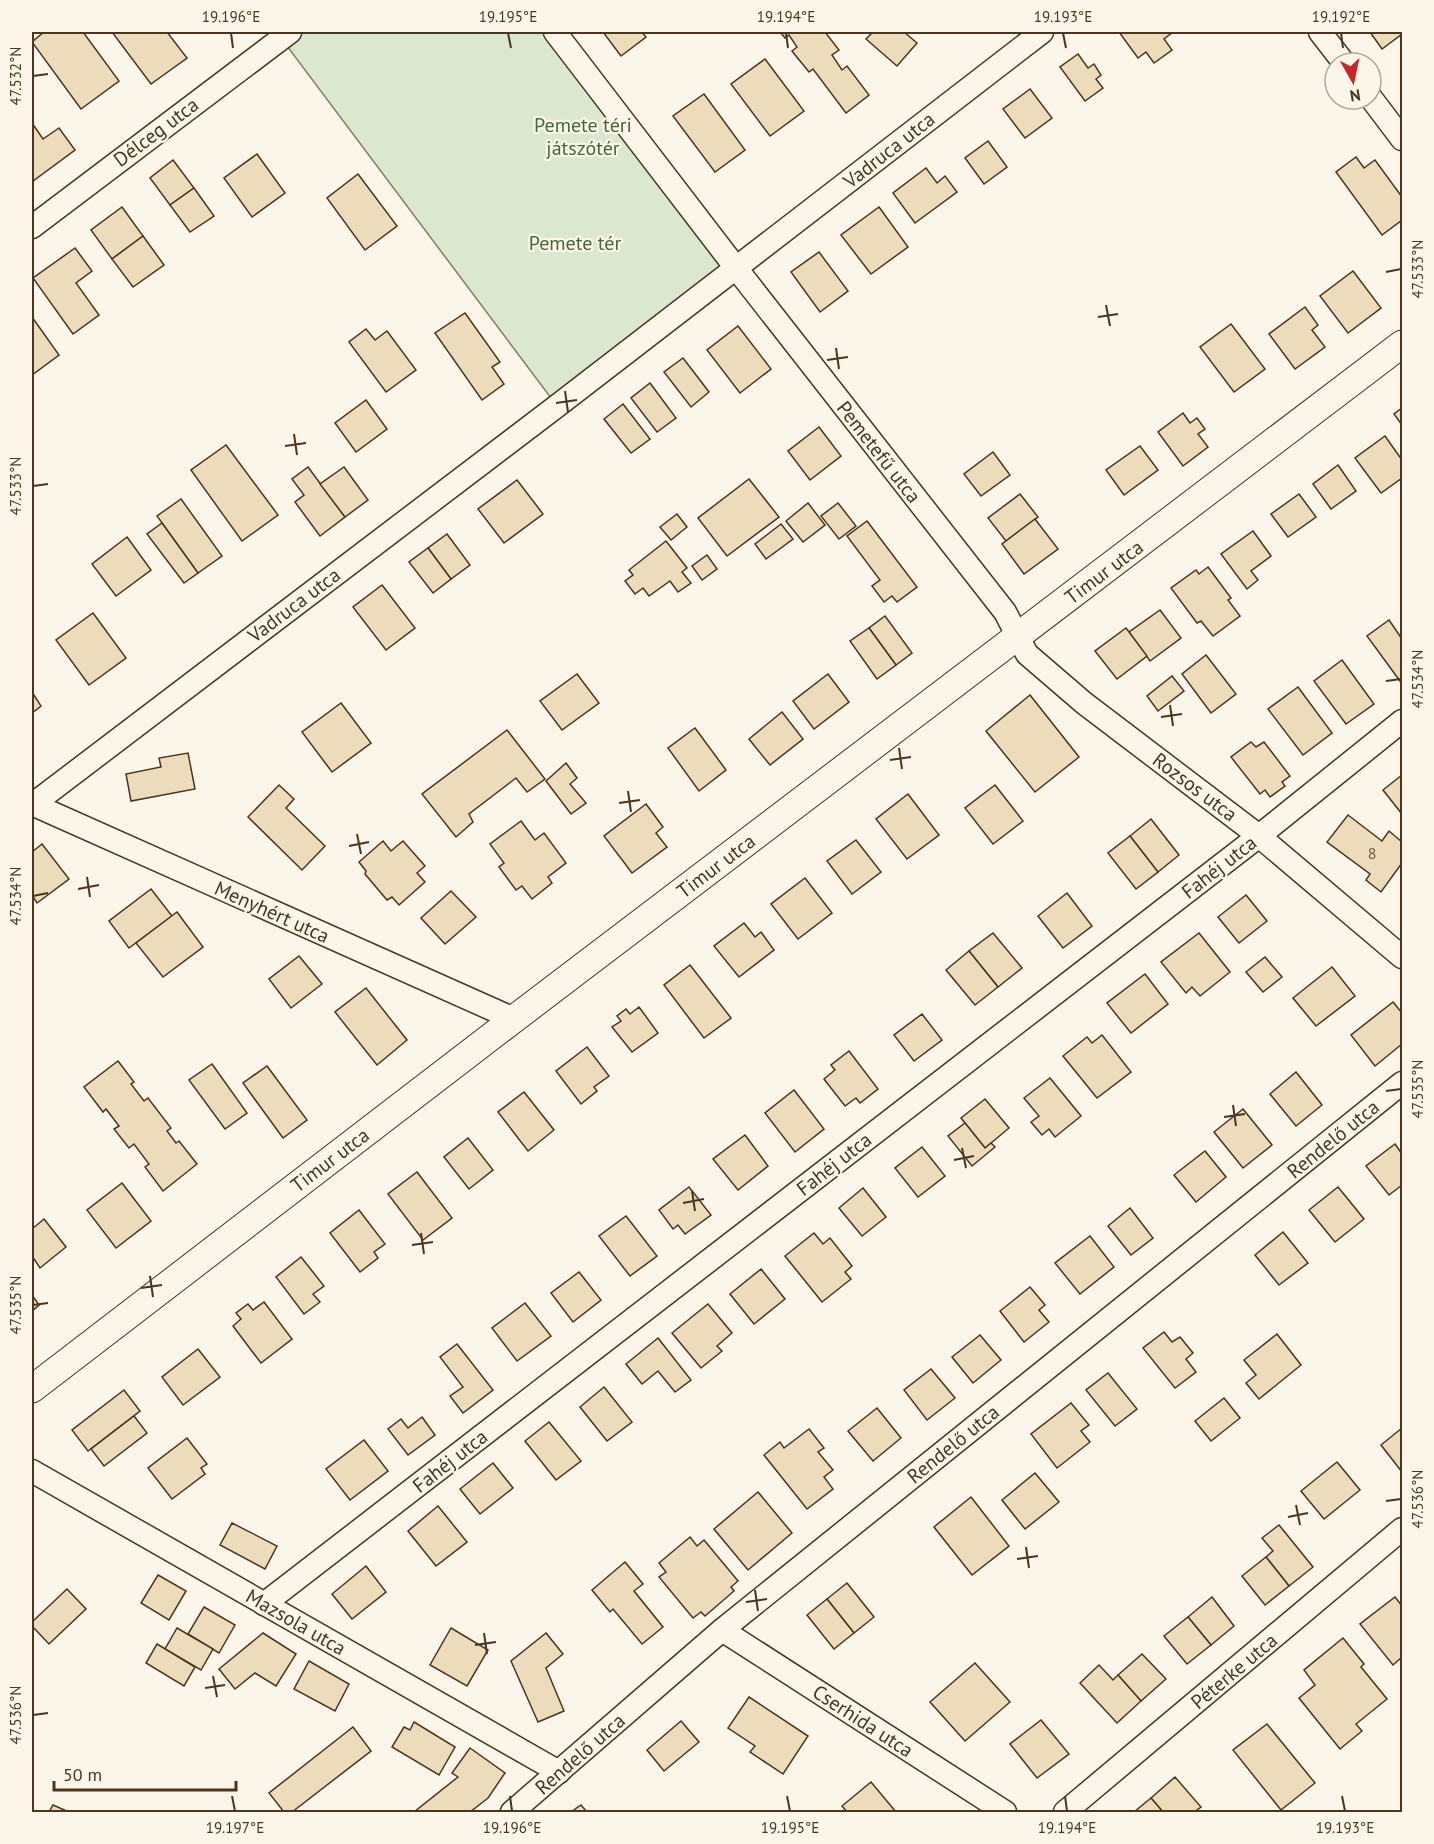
<svg xmlns="http://www.w3.org/2000/svg" width="1434" height="1844" viewBox="0 0 1434 1844" font-family="'PT Sans',sans-serif">
  <rect width="100%" height="100%" fill="#fbf6e9"/>
  <polygon fill="#dce7d0" stroke="#887966" stroke-width="1.5" points="290,32 555,32 736,268 557,406 281,38"/>
  <g fill="#ecdcbc" stroke="#4a3520" stroke-width="1.5">
    <polygon points="44,32 83,32 119,81 81,109 32,42"/>
    <polygon points="112,32 167,32 187,58 151,84"/>
    <polygon points="603,32 642,32 646,37 621,56"/>
    <polygon points="780,32 814,32 815,33 825,32 839,50 832,55 842,70 847,66 869,95 846,113 813,69 809,72 792,51 797,47 789,35 785,38"/>
    <polygon points="873,32 904,32 917,43 897,66 866,39"/>
    <polygon points="1119,32 1173,32 1164,39 1172,50 1154,63 1146,52 1138,58"/>
    <polygon points="1370,32 1402,32 1402,34 1382,49"/>
    <polygon points="1078,54 1088,68 1094,64 1101,75 1096,79 1103,88 1085,101 1060,67"/>
    <polygon points="765,59 804,111 770,136 731,84"/>
    <polygon points="1030,89 1052,118 1025,138 1003,109"/>
    <polygon points="704,94 745,150 715,172 673,116"/>
    <polygon points="32,123 43,139 59,128 75,150 33,181"/>
    <polygon points="988,141 1007,167 984,184 965,158"/>
    <polygon points="257,154 285,193 252,217 224,178"/>
    <polygon points="1356,157 1364,168 1375,160 1402,197 1402,220 1382,235 1336,172"/>
    <polygon points="173,160 194,188 170,205 150,178"/>
    <polygon points="926,168 937,183 945,176 957,192 915,223 893,193"/>
    <polygon points="358,174 397,226 365,250 327,198"/>
    <polygon points="194,188 214,216 190,232 170,205"/>
    <polygon points="122,207 143,236 112,259 91,230"/>
    <polygon points="879,207 908,247 871,274 841,235"/>
    <polygon points="143,236 164,265 133,287 112,259"/>
    <polygon points="75,248 92,271 76,283 99,315 73,334 33,278"/>
    <polygon points="819,252 848,291 820,312 791,272"/>
    <polygon points="1353,271 1381,308 1348,333 1320,296"/>
    <polygon points="1305,307 1318,325 1312,330 1325,347 1295,369 1269,334"/>
    <polygon points="465,313 500,362 492,367 504,384 482,400 435,333"/>
    <polygon points="32,317 59,355 32,375"/>
    <polygon points="1231,324 1265,369 1234,392 1200,347"/>
    <polygon points="738,326 771,369 740,393 707,350"/>
    <polygon points="366,329 375,340 387,331 416,370 386,392 349,342"/>
    <polygon points="683,358 709,392 691,407 664,372"/>
    <polygon points="650,383 676,418 657,432 631,398"/>
    <polygon points="366,400 387,429 356,452 335,423"/>
    <polygon points="623,404 650,439 631,453 604,419"/>
    <polygon points="1402,408 1402,425 1394,414"/>
    <polygon points="1183,413 1190,423 1197,418 1205,429 1198,434 1208,447 1183,466 1158,432"/>
    <polygon points="819,427 841,456 810,480 788,451"/>
    <polygon points="1385,436 1402,460 1402,478 1381,493 1355,458"/>
    <polygon points="226,445 278,515 242,541 191,470"/>
    <polygon points="1140,446 1158,470 1124,495 1106,470"/>
    <polygon points="993,452 1010,475 981,496 964,474"/>
    <polygon points="1338,465 1356,491 1331,509 1313,484"/>
    <polygon points="308,467 345,517 320,536 295,502 304,495 292,479"/>
    <polygon points="344,467 368,500 345,517 320,484"/>
    <polygon points="749,479 779,517 727,556 698,518"/>
    <polygon points="517,480 543,514 504,543 478,509"/>
    <polygon points="1020,494 1038,517 1006,541 988,518"/>
    <polygon points="1299,494 1316,517 1288,537 1271,514"/>
    <polygon points="181,499 222,556 198,573 157,516"/>
    <polygon points="808,503 825,525 803,542 786,521"/>
    <polygon points="838,503 856,526 839,539 821,516"/>
    <polygon points="677,514 687,527 671,540 660,527"/>
    <polygon points="1035,519 1058,549 1024,574 1002,544"/>
    <polygon points="867,521 917,587 897,602 892,596 884,602 872,586 880,580 847,536"/>
    <polygon points="162,523 198,573 184,583 147,534"/>
    <polygon points="781,524 793,539 766,559 755,544"/>
    <polygon points="1253,531 1271,556 1251,571 1258,580 1247,589 1221,554"/>
    <polygon points="447,534 470,565 451,579 428,548"/>
    <polygon points="127,537 151,570 116,596 92,564"/>
    <polygon points="666,541 687,568 682,572 691,583 678,592 670,581 649,596 643,588 635,594 625,581 633,575 629,570"/>
    <polygon points="428,548 451,579 433,593 409,562"/>
    <polygon points="707,555 717,569 702,580 692,566"/>
    <polygon points="1208,567 1231,598 1228,600 1240,616 1213,636 1201,621 1197,623 1171,588 1196,570 1199,574"/>
    <polygon points="382,585 415,628 386,650 353,607"/>
    <polygon points="1160,610 1181,638 1150,661 1129,632"/>
    <polygon points="93,613 126,658 89,685 56,640"/>
    <polygon points="885,616 912,653 896,665 869,628"/>
    <polygon points="1389,620 1402,639 1402,679 1400,681 1367,636"/>
    <polygon points="869,628 896,665 877,679 850,641"/>
    <polygon points="1126,628 1147,656 1117,679 1095,651"/>
    <polygon points="1206,655 1236,694 1211,713 1182,674"/>
    <polygon points="1342,660 1374,704 1346,724 1314,681"/>
    <polygon points="577,674 599,703 562,730 540,701"/>
    <polygon points="828,674 849,702 814,729 793,701"/>
    <polygon points="1172,676 1184,691 1158,711 1147,696"/>
    <polygon points="1298,687 1332,733 1303,755 1268,709"/>
    <polygon points="32,692 41,706 32,713"/>
    <polygon points="1030,695 1079,757 1035,792 986,731"/>
    <polygon points="341,703 371,743 332,772 302,732"/>
    <polygon points="782,712 803,739 770,765 749,739"/>
    <polygon points="695,728 726,770 699,791 668,748"/>
    <polygon points="507,730 545,779 527,792 516,778 469,814 473,822 456,837 422,794"/>
    <polygon points="1251,742 1256,747 1264,742 1290,776 1282,782 1285,786 1270,797 1265,790 1260,794 1231,757"/>
    <polygon points="188,753 195,789 131,801 126,774 161,767 159,758"/>
    <polygon points="566,763 577,778 570,784 586,803 571,814 546,781"/>
    <polygon points="1402,775 1402,814 1383,790"/>
    <polygon points="279,785 294,799 286,808 325,846 302,870 248,817"/>
    <polygon points="995,785 1023,821 993,844 965,808"/>
    <polygon points="908,794 939,835 907,859 876,819"/>
    <polygon points="646,804 663,827 656,833 667,847 632,873 604,836"/>
    <polygon points="1348,815 1382,841 1389,831 1402,842 1402,863 1381,892 1366,880 1370,874 1327,842"/>
    <polygon points="1151,819 1179,855 1158,872 1130,836"/>
    <polygon points="521,821 535,840 544,833 566,863 548,877 552,883 532,899 522,886 516,890 499,867 504,863 490,844"/>
    <polygon points="1130,836 1158,872 1136,889 1108,853"/>
    <polygon points="856,840 881,872 852,894 827,861"/>
    <polygon points="383,841 391,851 403,841 425,866 417,873 425,882 399,905 392,897 387,900 365,874 366,871 359,862"/>
    <polygon points="42,844 69,879 37,903 32,895 32,852"/>
    <polygon points="805,878 832,913 798,939 771,904"/>
    <polygon points="151,889 172,916 129,948 109,921"/>
    <polygon points="451,891 476,917 445,944 421,918"/>
    <polygon points="1067,893 1092,926 1063,948 1038,916"/>
    <polygon points="1246,895 1267,921 1239,943 1218,917"/>
    <polygon points="177,912 203,947 163,977 136,943"/>
    <polygon points="744,923 755,937 761,932 774,950 739,977 714,946"/>
    <polygon points="993,933 1022,968 998,987 969,951"/>
    <polygon points="1199,933 1230,972 1200,996 1192,987 1186,993 1161,962"/>
    <polygon points="969,951 998,987 975,1005 946,970"/>
    <polygon points="299,956 322,984 291,1008 269,979"/>
    <polygon points="1265,957 1282,977 1263,992 1246,972"/>
    <polygon points="690,965 731,1018 704,1038 664,985"/>
    <polygon points="1332,967 1355,996 1316,1026 1293,998"/>
    <polygon points="1145,974 1168,1004 1131,1033 1107,1003"/>
    <polygon points="366,988 407,1040 377,1065 335,1012"/>
    <polygon points="1393,1002 1402,1013 1402,1044 1375,1066 1351,1035"/>
    <polygon points="639,1007 658,1033 632,1052 612,1027 621,1021 617,1016 626,1009 630,1014"/>
    <polygon points="922,1014 942,1040 914,1061 894,1035"/>
    <polygon points="1102,1035 1131,1072 1097,1098 1063,1056 1087,1037 1092,1043"/>
    <polygon points="587,1047 609,1076 594,1087 597,1091 581,1104 556,1071"/>
    <polygon points="849,1051 878,1089 860,1103 856,1098 845,1106 824,1079 835,1070 831,1065"/>
    <polygon points="118,1061 134,1082 131,1084 144,1101 148,1098 171,1128 167,1131 176,1143 179,1141 197,1164 163,1191 145,1167 149,1164 134,1144 129,1148 114,1129 119,1126 106,1109 103,1112 84,1087"/>
    <polygon points="212,1064 247,1113 225,1129 189,1080"/>
    <polygon points="267,1066 307,1120 283,1138 243,1083"/>
    <polygon points="1296,1072 1322,1105 1296,1126 1270,1094"/>
    <polygon points="1050,1078 1081,1116 1055,1137 1049,1129 1042,1135 1031,1122 1039,1116 1024,1098"/>
    <polygon points="794,1090 824,1129 795,1152 765,1113"/>
    <polygon points="524,1092 554,1130 528,1151 498,1112"/>
    <polygon points="985,1099 1009,1128 985,1148 961,1118"/>
    <polygon points="1243,1109 1272,1145 1243,1168 1214,1132"/>
    <polygon points="965,1123 985,1148 991,1143 995,1147 972,1166 948,1136"/>
    <polygon points="745,1135 768,1166 738,1190 713,1159"/>
    <polygon points="468,1138 493,1170 469,1189 444,1157"/>
    <polygon points="1395,1144 1402,1154 1402,1185 1389,1195 1366,1166"/>
    <polygon points="922,1147 945,1176 918,1197 895,1168"/>
    <polygon points="1205,1151 1226,1177 1196,1202 1174,1175"/>
    <polygon points="417,1172 452,1218 423,1240 388,1194"/>
    <polygon points="122,1183 151,1221 116,1248 87,1210"/>
    <polygon points="689,1187 711,1215 685,1234 678,1225 673,1229 659,1210"/>
    <polygon points="1338,1187 1364,1219 1335,1242 1309,1210"/>
    <polygon points="863,1188 886,1217 862,1236 839,1208"/>
    <polygon points="1130,1208 1153,1238 1131,1255 1108,1226"/>
    <polygon points="359,1210 385,1244 374,1252 378,1258 360,1272 330,1233"/>
    <polygon points="626,1216 657,1256 630,1276 599,1236"/>
    <polygon points="44,1219 66,1247 40,1268 32,1256 32,1229"/>
    <polygon points="1283,1232 1308,1263 1279,1285 1255,1255"/>
    <polygon points="814,1233 823,1244 830,1238 852,1266 845,1272 851,1279 822,1302 785,1256"/>
    <polygon points="1090,1236 1114,1267 1080,1294 1055,1263"/>
    <polygon points="301,1257 324,1286 313,1294 320,1302 304,1314 276,1277"/>
    <polygon points="761,1269 785,1299 754,1324 730,1294"/>
    <polygon points="579,1272 601,1300 573,1322 551,1293"/>
    <polygon points="1030,1287 1045,1305 1039,1310 1049,1322 1024,1342 1000,1311"/>
    <polygon points="32,1295 39,1305 32,1311"/>
    <polygon points="264,1302 292,1339 261,1363 233,1326 241,1319 236,1313 248,1304 253,1310"/>
    <polygon points="525,1303 551,1336 517,1361 492,1328"/>
    <polygon points="708,1304 732,1333 717,1346 722,1351 701,1368 672,1333"/>
    <polygon points="1164,1332 1172,1342 1180,1337 1193,1353 1186,1359 1196,1372 1175,1388 1143,1348"/>
    <polygon points="1277,1334 1301,1365 1259,1399 1246,1383 1256,1375 1244,1360"/>
    <polygon points="980,1335 1001,1360 973,1383 952,1357"/>
    <polygon points="658,1338 691,1380 675,1392 658,1371 642,1384 626,1364"/>
    <polygon points="457,1344 493,1390 463,1413 450,1396 463,1387 440,1357"/>
    <polygon points="198,1349 220,1377 183,1405 162,1377"/>
    <polygon points="931,1369 955,1398 927,1420 904,1390"/>
    <polygon points="1108,1373 1137,1409 1115,1426 1086,1390"/>
    <polygon points="604,1387 632,1422 607,1441 580,1407"/>
    <polygon points="124,1390 140,1411 88,1451 72,1430"/>
    <polygon points="1224,1398 1240,1418 1211,1441 1195,1421"/>
    <polygon points="1071,1403 1089,1425 1081,1431 1090,1442 1057,1468 1031,1434"/>
    <polygon points="877,1408 901,1438 873,1461 848,1431"/>
    <polygon points="134,1416 147,1433 104,1466 91,1449"/>
    <polygon points="422,1417 435,1435 408,1455 388,1429 401,1419 408,1428"/>
    <polygon points="549,1422 581,1461 556,1480 525,1441"/>
    <polygon points="1402,1428 1402,1472 1381,1445"/>
    <polygon points="809,1429 824,1448 818,1452 833,1470 824,1477 833,1489 807,1509 764,1455 780,1442 784,1448"/>
    <polygon points="187,1438 207,1464 201,1468 205,1474 172,1499 148,1468"/>
    <polygon points="364,1440 388,1471 350,1500 326,1469"/>
    <polygon points="1337,1462 1360,1490 1324,1519 1301,1491"/>
    <polygon points="493,1463 513,1488 480,1514 460,1489"/>
    <polygon points="1035,1473 1059,1502 1025,1529 1002,1500"/>
    <polygon points="758,1492 792,1533 748,1570 714,1529"/>
    <polygon points="971,1497 1009,1546 972,1575 934,1527"/>
    <polygon points="438,1506 467,1542 436,1566 408,1531"/>
    <polygon points="232,1523 277,1546 265,1569 220,1545"/>
    <polygon points="1279,1525 1313,1567 1289,1586 1266,1557 1273,1551 1262,1538"/>
    <polygon points="690,1537 697,1546 704,1540 738,1581 731,1587 734,1591 705,1616 701,1612 693,1618 659,1577 666,1572 659,1563"/>
    <polygon points="1266,1557 1289,1586 1265,1605 1242,1576"/>
    <polygon points="625,1562 643,1584 634,1591 663,1627 642,1644 613,1609 610,1612 592,1590"/>
    <polygon points="366,1566 386,1592 352,1619 332,1594"/>
    <polygon points="158,1575 186,1591 169,1620 141,1603"/>
    <polygon points="847,1583 874,1617 854,1633 827,1599"/>
    <polygon points="67,1589 86,1609 49,1644 32,1626 32,1622"/>
    <polygon points="1212,1597 1234,1626 1211,1645 1188,1617"/>
    <polygon points="1395,1597 1402,1606 1402,1657 1393,1665 1360,1624"/>
    <polygon points="827,1599 854,1633 834,1649 807,1615"/>
    <polygon points="204,1607 235,1625 219,1653 188,1634"/>
    <polygon points="1188,1617 1211,1645 1187,1664 1164,1636"/>
    <polygon points="177,1628 213,1649 201,1670 165,1649"/>
    <polygon points="451,1628 488,1650 467,1686 430,1665"/>
    <polygon points="263,1633 296,1654 276,1686 255,1673 235,1689 219,1669"/>
    <polygon points="546,1633 563,1654 546,1668 564,1711 538,1722 511,1661"/>
    <polygon points="1343,1638 1364,1664 1361,1667 1387,1699 1356,1724 1362,1731 1340,1749 1299,1698 1315,1685 1304,1670"/>
    <polygon points="157,1644 195,1667 184,1686 146,1663"/>
    <polygon points="1142,1654 1166,1679 1141,1701 1118,1675"/>
    <polygon points="309,1661 349,1684 335,1711 294,1689"/>
    <polygon points="975,1663 1010,1702 965,1741 930,1702"/>
    <polygon points="1099,1665 1113,1680 1118,1675 1141,1701 1117,1723 1080,1683"/>
    <polygon points="749,1697 808,1736 783,1774 750,1752 755,1746 728,1728"/>
    <polygon points="1041,1720 1069,1754 1037,1778 1010,1744"/>
    <polygon points="681,1721 699,1742 664,1771 647,1750"/>
    <polygon points="414,1722 455,1747 439,1775 392,1747 404,1727 410,1730"/>
    <polygon points="1267,1724 1315,1783 1281,1810 1233,1750"/>
    <polygon points="353,1727 371,1751 292,1812 284,1812 269,1793"/>
    <polygon points="470,1748 505,1773 488,1798 470,1812 414,1812 458,1777 452,1773"/>
    <polygon points="1175,1777 1201,1807 1194,1812 1163,1812 1151,1798"/>
    <polygon points="871,1782 896,1812 847,1812 842,1806"/>
    <polygon points="1151,1798 1163,1812 1134,1812"/>
    <polygon points="53,1805 69,1812 49,1812"/>
    <polygon points="581,1805 587,1812 571,1812"/>
  </g>
  <g fill="none" stroke-linecap="round" stroke-linejoin="round">
    <defs>
      <g id="minor">
        <polyline points="555,32 736,268 1005,612 1027,654 1084,703 1259,836 1402,957"/>
        <polyline points="1320,32 1344,63"/>
        <polyline points="1371,98 1402,139"/>
        <polyline points="32,227 290,32"/>
        <polyline points="32,804 514,1019"/>
        <polyline points="32,805 557,406 1042,32"/>
        <polyline points="32,1471 559,1772"/>
        <polyline points="264,1604 1259,836 1402,721"/>
        <polyline points="722,1630 1005,1812"/>
        <polyline points="512,1812 722,1630 1402,1083"/>
        <polyline points="1065,1812 1402,1529"/>
      </g>
      <polyline id="tertiary" points="32,1389 514,1019 1402,344"/>
    </defs>
    <use href="#minor" stroke="#4a3520" stroke-width="25"/>
    <use href="#tertiary" stroke="#4a3520" stroke-width="29"/>
    <use href="#minor" stroke="#fbf6e9" stroke-width="22"/>
    <use href="#tertiary" stroke="#fbf6e9" stroke-width="27"/>
  </g>
  <path fill="none" stroke="#4a3520" stroke-width="2" d="M231,33L233,48M508,33L511,48M786,33L788,48M1063,33L1066,48M1341,33L1343,48M33,76L48,74M1386,272L1401,269M1106,305L1110,326M1098,317L1118,314M836,348L839,369M827,360L848,357M565,391L568,412M556,403L577,400M294,434L297,455M285,446L306,443M33,486L48,484M1386,681L1401,679M1170,705L1173,726M1161,717L1182,714M899,748L902,769M890,760L911,757M628,791L631,812M619,803L640,800M357,834L361,854M349,846L369,842M87,877L90,897M78,889L99,885M33,896L48,893M1386,1091L1401,1089M1233,1105L1236,1126M1224,1117L1245,1114M962,1148L966,1168M954,1160L974,1156M692,1191L695,1211M683,1203L704,1199M421,1233L424,1254M412,1245L433,1242M150,1276L153,1297M141,1288L162,1285M33,1305L48,1303M1386,1501L1401,1499M1296,1505L1300,1525M1288,1517L1308,1513M1026,1547L1029,1568M1017,1559L1038,1556M755,1590L758,1611M746,1602L767,1599M484,1633L487,1654M475,1645L496,1642M213,1676L217,1697M205,1688L225,1685M33,1715L48,1713M232,1796L235,1811M510,1796L512,1811M787,1796L790,1811M1065,1796L1067,1811M1342,1796L1345,1811"/>
  <g text-anchor="middle" stroke-width="4.5" stroke-linejoin="round" paint-order="stroke">
    <g font-size="16" fill="#725f47">
      <text x="1372" y="859">8</text>
    </g>
    <g font-size="20" fill="#436837" stroke="#fbf6e9">
      <text x="583" y="132">Pemete téri<tspan x="583" dy="23">játszótér</tspan></text>
      <text x="575" y="250">Pemete tér</text>
    </g>
    <g font-size="20" fill="#4a3520" stroke="#fbf6e9">
      <text transform="translate(156 132) rotate(-37)" y="7">Délceg utca</text>
      <text transform="translate(889 150) rotate(-38)" y="7">Vadruca utca</text>
      <text transform="translate(879 452) rotate(52)" y="7">Pemetefű utca</text>
      <text transform="translate(1104 572) rotate(-37)" y="7">Timur utca</text>
      <text transform="translate(294 605) rotate(-37)" y="7">Vadruca utca</text>
      <text transform="translate(1195 787) rotate(37)" y="7">Rozsos utca</text>
      <text transform="translate(716 866) rotate(-37)" y="7">Timur utca</text>
      <text transform="translate(1219 867) rotate(-38)" y="7">Fahéj utca</text>
      <text transform="translate(272 912) rotate(24)" y="7">Menyhért utca</text>
      <text transform="translate(1333 1139) rotate(-39)" y="7">Rendelő utca</text>
      <text transform="translate(330 1160) rotate(-37)" y="7">Timur utca</text>
      <text transform="translate(834 1164) rotate(-38)" y="7">Fahéj utca</text>
      <text transform="translate(953 1444) rotate(-39)" y="7">Rendelő utca</text>
      <text transform="translate(450 1461) rotate(-38)" y="7">Fahéj utca</text>
      <text transform="translate(296 1622) rotate(30)" y="7">Mazsola utca</text>
      <text transform="translate(1234 1671) rotate(-40)" y="7">Péterke utca</text>
      <text transform="translate(863 1721) rotate(33)" y="7">Cserhida utca</text>
      <text transform="translate(580 1754) rotate(-41)" y="7">Rendelő utca</text>
    </g>
  </g>
  <rect width="1434" height="1844" fill="none" stroke="#fbf6e9" stroke-width="66"/>
  <g transform="translate(1353 81) rotate(171)"><circle r="28" fill="#fbf6e9" stroke="#b4a999" stroke-width="1.5"/>
  <path d="M0-4.5L10 22L0 15L-10 22Z" fill="#c62828"/>
  <text y="-9" font-size="16" font-weight="bold" text-anchor="middle" fill="#4a3520">N</text>
  </g>
  <path d="M54 1781v9h182v-9" fill="none" stroke="#4a3520" stroke-width="3"/>
  <text x="63" y="1781" font-size="18" fill="#4a3520" stroke="#fbf6e9" stroke-width="4.5" paint-order="stroke">50 m</text>
  <rect x="33" y="33" width="1368" height="1778" fill="none" stroke="#4a3520" stroke-width="2"/>
  <g font-size="15" text-anchor="middle" fill="#4a3520">
    <text x="231" y="22">19.196°E</text>
    <text x="508" y="22">19.195°E</text>
    <text x="786" y="22">19.194°E</text>
    <text x="1063" y="22">19.193°E</text>
    <text x="1341" y="22">19.192°E</text>
    <text transform="translate(16 76) rotate(-90)" y="5">47.532°N</text>
    <text transform="translate(1418 269) rotate(-90)" y="5">47.533°N</text>
    <text transform="translate(16 486) rotate(-90)" y="5">47.533°N</text>
    <text transform="translate(1418 679) rotate(-90)" y="5">47.534°N</text>
    <text transform="translate(16 896) rotate(-90)" y="5">47.534°N</text>
    <text transform="translate(1418 1089) rotate(-90)" y="5">47.535°N</text>
    <text transform="translate(16 1305) rotate(-90)" y="5">47.535°N</text>
    <text transform="translate(1418 1499) rotate(-90)" y="5">47.536°N</text>
    <text transform="translate(16 1715) rotate(-90)" y="5">47.536°N</text>
    <text x="235" y="1833">19.197°E</text>
    <text x="512" y="1833">19.196°E</text>
    <text x="790" y="1833">19.195°E</text>
    <text x="1067" y="1833">19.194°E</text>
    <text x="1345" y="1833">19.193°E</text>
  </g>
</svg>
